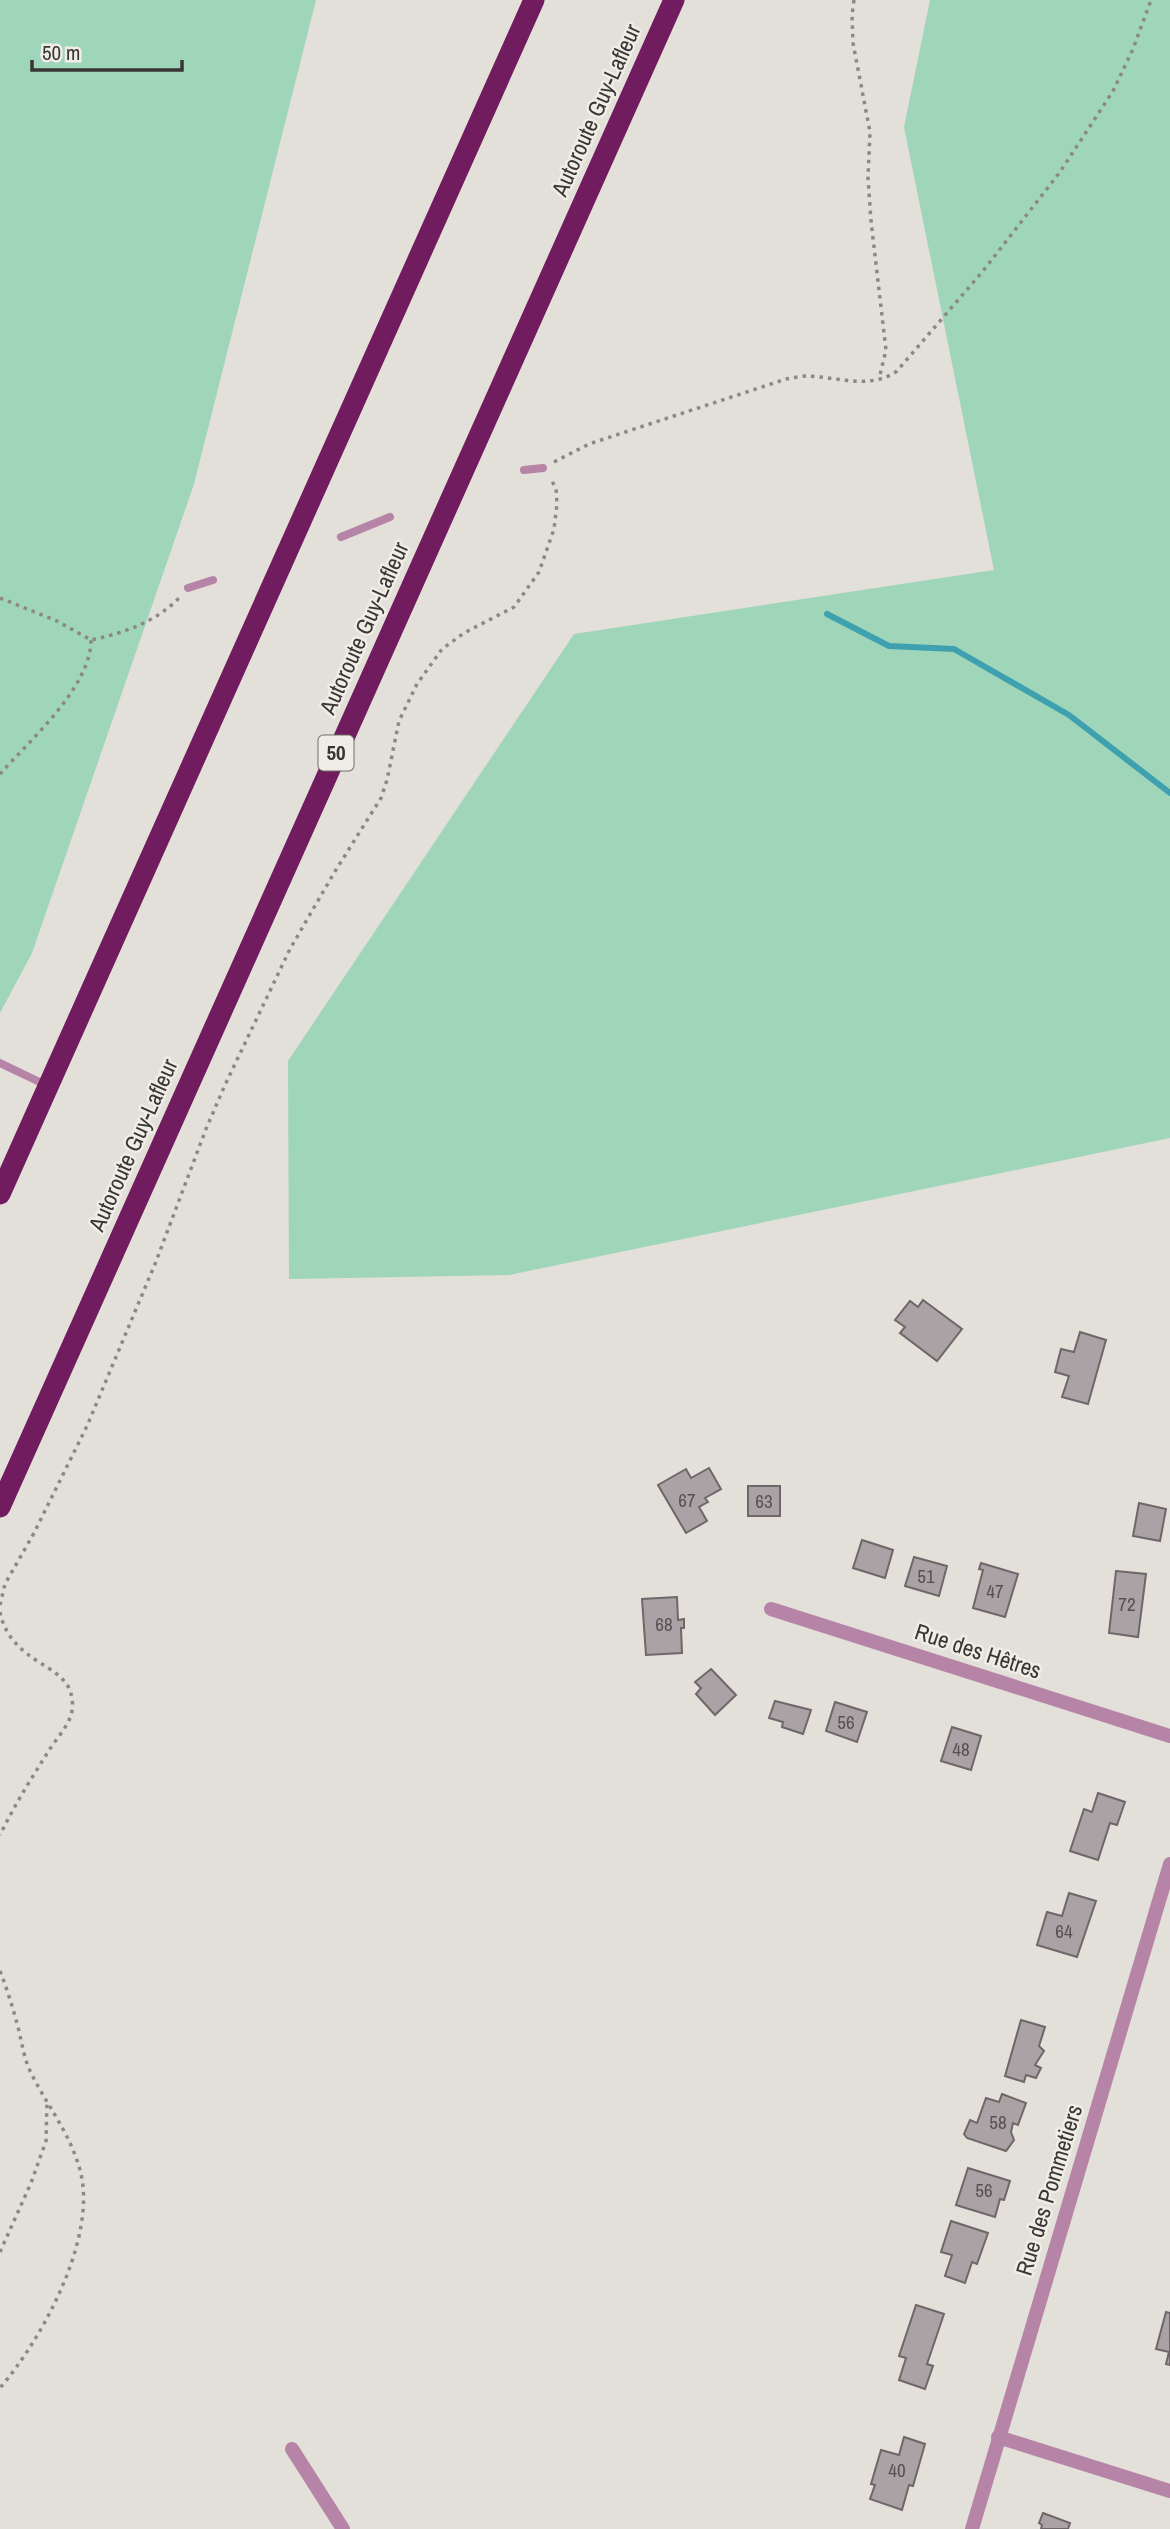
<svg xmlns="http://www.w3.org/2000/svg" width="1170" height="2529" viewBox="0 0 1170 2529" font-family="'Archivo Narrow',sans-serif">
  <rect width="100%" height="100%" fill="#e3dfd9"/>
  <g fill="#9fd5b8">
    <polygon points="0,0 316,0 194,484 32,953 0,1013"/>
    <polygon points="930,0 1170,0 1170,1138 509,1275 289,1279 288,1061 574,634 994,570 904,127"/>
  </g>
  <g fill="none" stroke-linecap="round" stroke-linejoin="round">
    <polyline stroke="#3fa1af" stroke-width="6" points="827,614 889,646 954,649 1069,715 1170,793"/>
  </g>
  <g fill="#aaa2a4" stroke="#6e6769" stroke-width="2">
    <polygon points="923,1300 962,1329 937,1361 900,1333 905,1327 895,1320 910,1301 918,1307"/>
    <polygon points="1080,1332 1106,1340 1088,1404 1062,1397 1069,1376 1055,1372 1061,1349 1074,1352"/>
    <polygon points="709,1468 721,1489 705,1498 708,1502 699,1507 707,1521 686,1533 658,1485 686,1469 691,1478"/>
    <rect x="748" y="1486" width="32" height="30"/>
    <polygon points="1139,1503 1166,1509 1160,1541 1133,1536"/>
    <polygon points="862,1540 893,1550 885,1578 853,1568"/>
    <polygon points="914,1557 947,1566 939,1596 905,1586"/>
    <polygon points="981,1563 1018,1574 1005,1617 973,1608 983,1570 979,1569"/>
    <polygon points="1116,1571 1146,1574 1138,1637 1109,1633"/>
    <polygon points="677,1597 678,1620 684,1619 684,1628 681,1628 682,1653 646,1655 642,1599"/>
    <polygon points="711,1669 736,1695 715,1715 696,1694 701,1688 695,1682"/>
    <polygon points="775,1701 811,1710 803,1734 782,1727 783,1722 769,1718"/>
    <polygon points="835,1702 867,1712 857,1742 826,1731"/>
    <polygon points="952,1727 981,1736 971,1770 941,1761"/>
    <polygon points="1098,1793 1125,1802 1117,1825 1110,1823 1098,1860 1070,1851 1084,1809 1092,1812"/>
    <polygon points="1069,1893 1096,1901 1077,1957 1037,1945 1047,1912 1062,1916"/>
    <polygon points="1021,2020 1045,2027 1039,2046 1044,2051 1035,2065 1041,2068 1036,2078 1026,2075 1024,2082 1005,2076"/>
    <polygon points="1002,2094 1026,2103 1018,2125 1013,2123 1011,2132 1014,2140 1006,2151 967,2138 964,2134 970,2120 977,2123 986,2098 999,2102"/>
    <polygon points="968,2168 1010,2181 1004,2200 1000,2199 995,2217 956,2205"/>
    <polygon points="951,2221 988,2233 977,2264 972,2262 965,2283 945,2276 952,2255 941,2252"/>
    <polygon points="916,2305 944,2314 927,2364 933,2366 925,2389 899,2380 906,2358 899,2356"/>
    <polygon points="1166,2312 1170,2313 1170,2365 1166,2364 1169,2352 1156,2349"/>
    <polygon points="904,2437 925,2444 913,2486 909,2485 902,2510 870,2499 875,2485 871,2484 881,2450 899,2455"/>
    <polygon points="1043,2513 1070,2523 1068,2529 1041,2529 1042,2525 1039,2523"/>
  </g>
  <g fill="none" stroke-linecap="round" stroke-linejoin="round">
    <g stroke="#8c8985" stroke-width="3.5" stroke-dasharray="3.5 5" stroke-linecap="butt">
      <polyline points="854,0 852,15 853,43 870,132 868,178 871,221 886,350 879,379"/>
      <path d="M554,462L589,444L786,379C793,378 801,376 808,376C837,377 871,390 897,371L983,271L1060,172L1113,91L1133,49L1151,0"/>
      <path d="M0,598L57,621L91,640C124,633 156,622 180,597"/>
      <path d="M0,774C30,740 91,687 91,640"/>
      <polyline points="0,1605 5,1584 34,1533 87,1426 155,1264 206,1129 225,1085 290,949 334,873 381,798 387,780 399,721 417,684 442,649 464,633 514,607 539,572 554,529 557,504 556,488 550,478"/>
      <path d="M0,1612C5,1637 21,1651 42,1664C53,1671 68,1680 71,1694C73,1700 73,1709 71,1715C67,1728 55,1740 48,1752C31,1779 14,1806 0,1835"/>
      <path d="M0,1971C7,1989 13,2008 18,2027C22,2043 24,2059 31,2073C48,2107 72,2136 81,2174C96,2240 42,2339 0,2388"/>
      <polyline points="0,2252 31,2183 46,2141 47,2102"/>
    </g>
    <g stroke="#b684a7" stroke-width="8">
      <polyline points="524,470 543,468"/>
      <polyline points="341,537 390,517"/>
      <polyline points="188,588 213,580"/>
      <polyline points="0,1063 48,1086"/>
    </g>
    <g stroke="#b684a7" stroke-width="14">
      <polyline points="771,1609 1170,1736"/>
      <polyline points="998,2437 1170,2491"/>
      <polyline points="292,2449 343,2529"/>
      <polyline points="972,2529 1170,1864"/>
    </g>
    <g stroke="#701c5e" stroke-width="21">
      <polyline points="0,1194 534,0"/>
      <polyline points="0,1507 674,0"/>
    </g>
  </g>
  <g text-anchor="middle" stroke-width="5" stroke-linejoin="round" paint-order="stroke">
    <g font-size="19" fill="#555251">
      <text x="687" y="1507">67</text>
      <text x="764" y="1508">63</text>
      <text x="926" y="1583">51</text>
      <text x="995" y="1598">47</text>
      <text x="1127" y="1611">72</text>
      <text x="664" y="1631">68</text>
      <text x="846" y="1729">56</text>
      <text x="961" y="1756">48</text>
      <text x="1064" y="1938">64</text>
      <text x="998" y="2129">58</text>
      <text x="984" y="2197">56</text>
      <text x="897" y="2477">40</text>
    </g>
    <rect fill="#f0ede6" stroke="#706e6a" stroke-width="2" x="318.5" y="735.5" width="35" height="35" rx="5"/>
    <g font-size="21" font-weight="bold" fill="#393735">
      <text x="336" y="760">50</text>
    </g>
    <g font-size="23" fill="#393735" stroke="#f0ede6">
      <text transform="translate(596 110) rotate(-66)" y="8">Autoroute Guy-Lafleur</text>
      <text transform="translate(364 628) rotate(-66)" y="8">Autoroute Guy-Lafleur</text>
      <text transform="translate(133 1145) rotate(-66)" y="8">Autoroute Guy-Lafleur</text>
      <text transform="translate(978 1651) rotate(18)" y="8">Rue des Hêtres</text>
      <text transform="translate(1049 2190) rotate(-73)" y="8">Rue des Pommetiers</text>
    </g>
  </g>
  <path d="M32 60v10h150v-10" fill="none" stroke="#393735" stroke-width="3.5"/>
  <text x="42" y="60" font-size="21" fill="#393735" stroke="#f0ede6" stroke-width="5" paint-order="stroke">50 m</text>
</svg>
